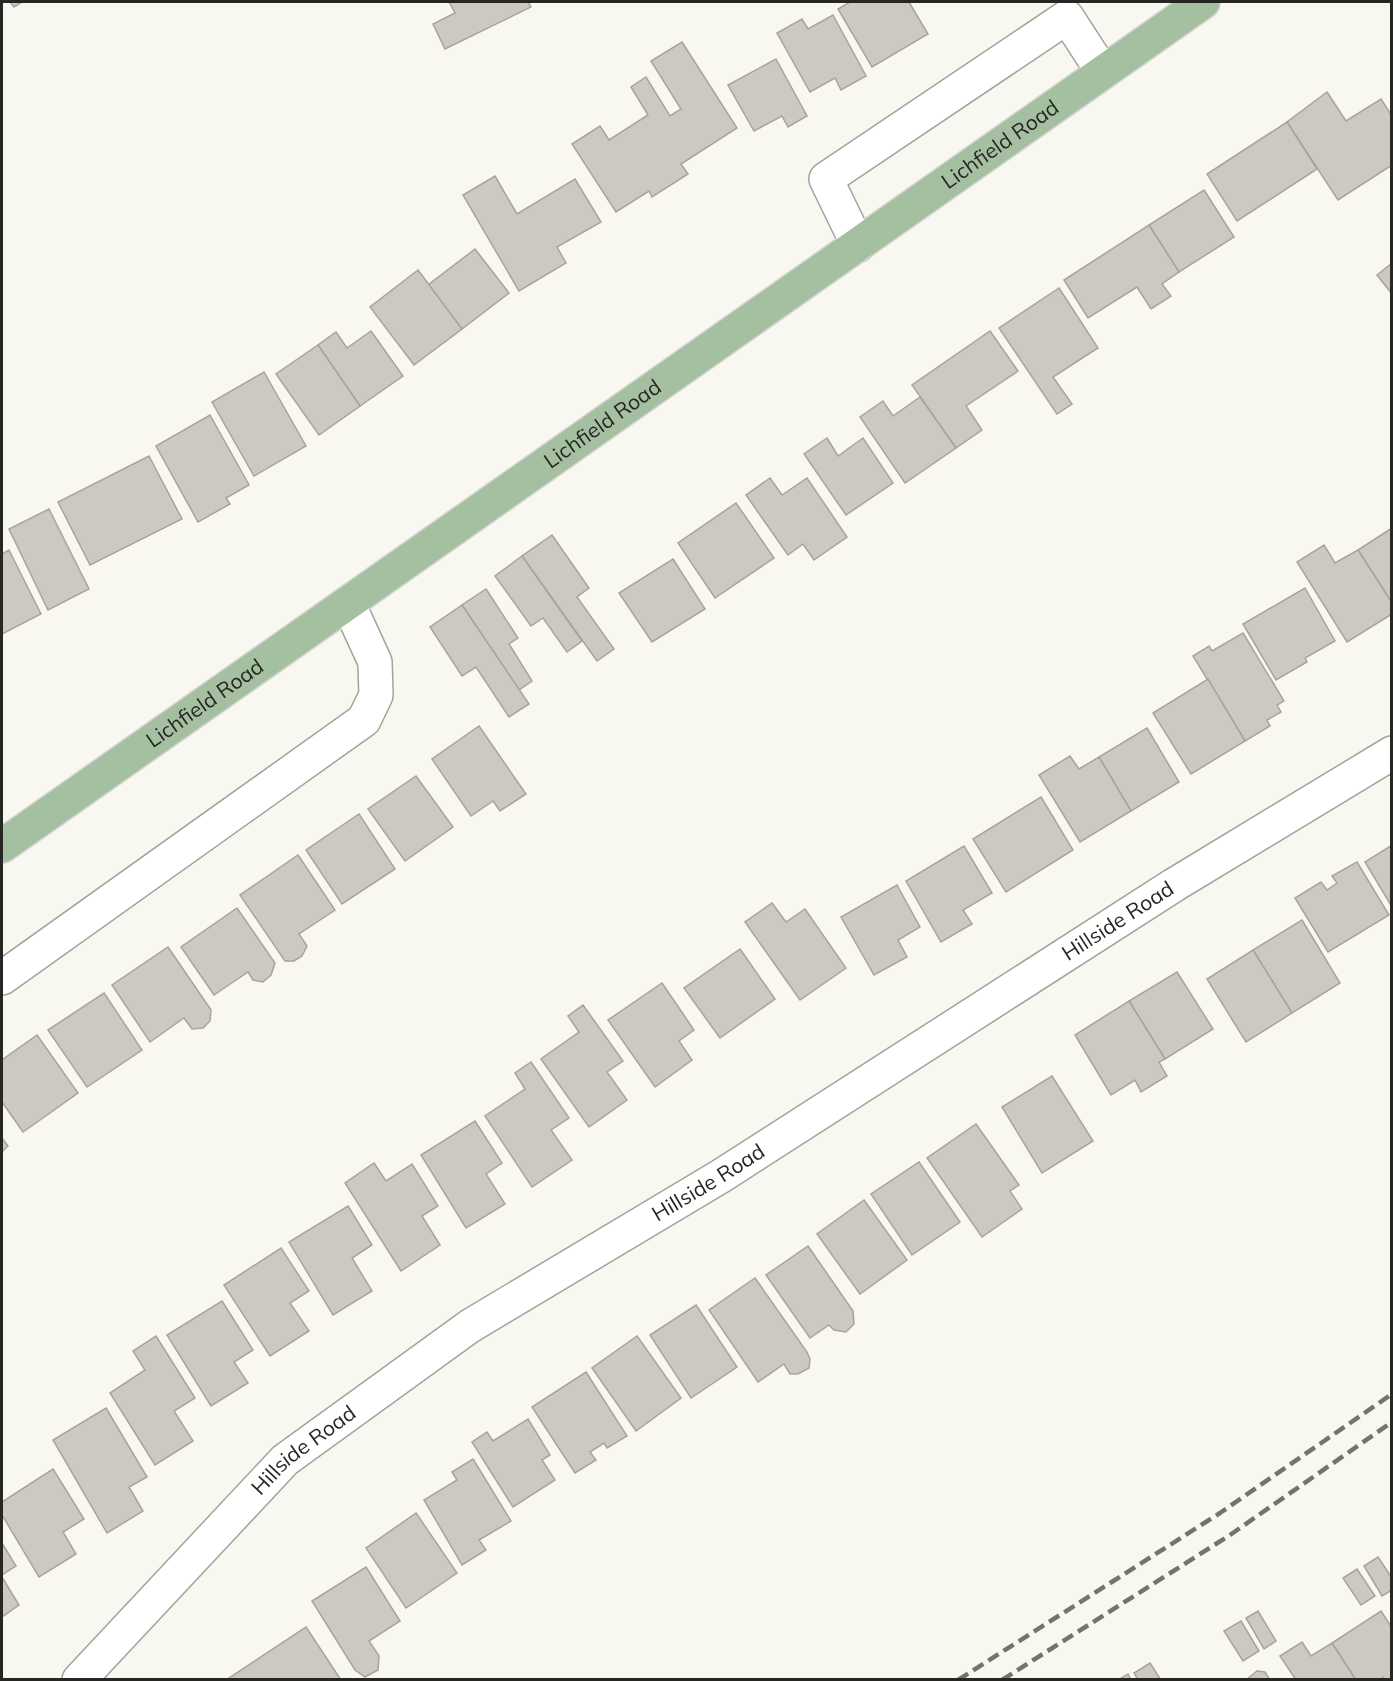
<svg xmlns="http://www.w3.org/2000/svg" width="1393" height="1681" viewBox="0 0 1393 1681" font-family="Mulish,sans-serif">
  <rect width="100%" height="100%" fill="#f8f8f1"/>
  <g fill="#cdc8c2" stroke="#a8a39e" stroke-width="1.5">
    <polygon points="10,2 22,2 14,7"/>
    <polygon points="449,2 528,2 531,7 445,49 433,24 455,13"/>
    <polygon points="850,2 909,2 928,34 872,67 838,9"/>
    <polygon points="833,15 866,76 841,90 835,78 810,92 777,33 802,19 808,29"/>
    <polygon points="682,42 737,128 681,164 688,174 652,197 649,191 616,212 572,144 600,126 609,140 648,115 631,87 646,77 670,116 681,109 651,61"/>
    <polygon points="776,59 807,116 788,127 782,116 754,131 728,85"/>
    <polygon points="1327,92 1346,121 1381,99 1392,116 1392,165 1338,200 1287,122"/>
    <polygon points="1287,122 1317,169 1237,221 1207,174"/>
    <polygon points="495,176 517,214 575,179 601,222 557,247 566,263 519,291 463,195"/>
    <polygon points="1204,190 1234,237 1179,272 1149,225"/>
    <polygon points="1149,225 1179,272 1162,284 1171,296 1151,309 1137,287 1088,318 1064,280"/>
    <polygon points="475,249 509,293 462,329 428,285"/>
    <polygon points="1392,263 1392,294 1377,275"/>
    <polygon points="418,270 462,329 414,365 370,307"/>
    <polygon points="1059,288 1098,348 1053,377 1072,404 1057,414 999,328"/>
    <polygon points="371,331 403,376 360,406 318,345 336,332 347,348"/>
    <polygon points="990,331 1018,371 966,406 982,430 956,448 912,385"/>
    <polygon points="318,345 360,406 319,435 276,374"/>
    <polygon points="264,372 306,446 254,476 212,402"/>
    <polygon points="920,397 956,448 905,483 860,417 883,401 893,416"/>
    <polygon points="210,415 249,485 226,498 230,504 198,522 156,446"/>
    <polygon points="827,438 838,456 863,438 893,483 846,515 804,454"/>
    <polygon points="149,456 182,519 90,565 58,502"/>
    <polygon points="770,478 782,495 807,478 847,537 814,560 803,544 788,555 746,495"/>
    <polygon points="736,503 774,558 715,598 678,543"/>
    <polygon points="49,509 89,589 48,610 9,529"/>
    <polygon points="1392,528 1392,603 1358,550"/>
    <polygon points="552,535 589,588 577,597 614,649 597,661 522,556"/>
    <polygon points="1324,545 1335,563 1358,550 1392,603 1392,614 1347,642 1297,562"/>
    <polygon points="9,550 41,614 2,634 2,554"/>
    <polygon points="522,556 582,641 567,652 543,618 531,626 495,576"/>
    <polygon points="673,559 705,609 652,642 619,593"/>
    <polygon points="1305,588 1335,641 1305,658 1307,662 1276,680 1243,624"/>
    <polygon points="486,589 518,638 509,644 532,681 519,690 462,605"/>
    <polygon points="462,605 529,704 509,717 476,667 462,676 430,627"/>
    <polygon points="1243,633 1284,701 1277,705 1281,712 1267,720 1270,726 1245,741 1193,656 1209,646 1212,651"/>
    <polygon points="1208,679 1245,741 1191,774 1153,713"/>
    <polygon points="479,726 526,794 500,811 493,801 471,816 432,759"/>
    <polygon points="1147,728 1179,782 1131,811 1099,757"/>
    <polygon points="1070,756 1079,769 1099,757 1131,811 1080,842 1039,775"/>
    <polygon points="416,776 453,827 405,861 368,809"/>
    <polygon points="1041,797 1073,850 1006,892 973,839"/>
    <polygon points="359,814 395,869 342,904 306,850"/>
    <polygon points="1392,845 1392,907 1365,862"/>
    <polygon points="964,846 992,893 963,910 972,924 941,942 906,881"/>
    <polygon points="298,855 335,910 299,934 307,946 302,956 294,961 285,961 240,895"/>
    <polygon points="1357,862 1389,915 1328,952 1295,898 1321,882 1327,890 1337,883 1332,876"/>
    <polygon points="897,885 920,927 898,940 907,957 874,975 841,917"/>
    <polygon points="772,903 786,922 805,909 846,968 800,1000 745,922"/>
    <polygon points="237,908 275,963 271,975 263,982 253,980 248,972 214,995 181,947"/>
    <polygon points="1302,920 1340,983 1292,1013 1253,950"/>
    <polygon points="168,947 211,1010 210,1021 203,1028 192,1029 184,1018 150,1042 112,985"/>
    <polygon points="740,949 775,999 720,1038 684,988"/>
    <polygon points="1253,950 1292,1013 1246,1042 1207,979"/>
    <polygon points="1177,972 1213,1029 1165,1059 1129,1001"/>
    <polygon points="662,983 694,1030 679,1041 692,1060 655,1087 608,1020"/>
    <polygon points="104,993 142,1050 87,1087 48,1030"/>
    <polygon points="1129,1001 1165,1059 1159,1062 1167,1076 1141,1092 1135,1080 1111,1095 1075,1035"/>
    <polygon points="583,1005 623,1061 607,1072 627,1100 589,1127 541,1059 579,1032 568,1016"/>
    <polygon points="37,1035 78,1093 23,1132 2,1102 2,1060"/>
    <polygon points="531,1062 569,1118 551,1130 572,1160 532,1187 485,1116 525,1089 515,1073"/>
    <polygon points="1052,1076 1093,1141 1042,1173 1002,1107"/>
    <polygon points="475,1121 502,1163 486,1174 505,1204 466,1228 421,1155"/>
    <polygon points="976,1124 1019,1185 1010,1191 1022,1209 982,1237 927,1158"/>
    <polygon points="2,1138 8,1146 2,1152"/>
    <polygon points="919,1162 960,1222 912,1255 871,1194"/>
    <polygon points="374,1163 386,1181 412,1164 438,1206 422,1216 440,1245 401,1271 345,1183"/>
    <polygon points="864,1200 907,1260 860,1294 817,1234"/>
    <polygon points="348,1206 372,1245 352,1258 372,1291 333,1315 289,1242"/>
    <polygon points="808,1246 853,1311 854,1324 846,1332 834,1330 829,1325 810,1338 766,1275"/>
    <polygon points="281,1248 309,1291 290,1303 309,1331 270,1356 224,1285"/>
    <polygon points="755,1278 807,1352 810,1359 809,1368 798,1374 790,1374 784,1364 758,1382 709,1310"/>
    <polygon points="222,1301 253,1350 234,1362 248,1383 211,1406 167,1335"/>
    <polygon points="696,1305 737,1367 691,1398 650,1335"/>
    <polygon points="156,1336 195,1398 174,1411 193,1441 155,1465 110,1393 145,1370 133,1351"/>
    <polygon points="637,1336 681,1398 636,1431 592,1368"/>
    <polygon points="586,1372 627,1436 607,1448 604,1443 590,1452 596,1460 575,1473 532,1407"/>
    <polygon points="106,1408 147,1477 129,1487 143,1511 107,1533 53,1440"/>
    <polygon points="528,1419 550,1455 542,1460 555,1480 513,1507 472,1442 487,1432 493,1441"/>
    <polygon points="473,1459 511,1521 479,1540 486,1550 462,1565 424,1500 457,1480 452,1472"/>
    <polygon points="53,1469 84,1519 63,1532 76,1554 39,1577 2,1515 2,1502"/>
    <polygon points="416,1513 457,1573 406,1608 366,1548"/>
    <polygon points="2,1543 16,1566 2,1575"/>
    <polygon points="1378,1557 1392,1578 1392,1590 1382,1596 1364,1566"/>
    <polygon points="366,1567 400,1621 369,1641 379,1656 378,1670 365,1677 355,1670 312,1601"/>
    <polygon points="1357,1569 1375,1596 1361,1605 1343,1578"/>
    <polygon points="2,1577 19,1605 2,1617"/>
    <polygon points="1258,1611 1276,1641 1264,1649 1246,1618"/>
    <polygon points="1381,1611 1392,1628 1392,1680 1385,1680 1383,1677 1379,1680 1356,1680 1332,1643"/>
    <polygon points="1241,1621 1259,1651 1243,1661 1224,1631"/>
    <polygon points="306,1627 341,1680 226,1680"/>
    <polygon points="1302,1642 1311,1656 1332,1643 1356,1680 1296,1680 1280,1656"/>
    <polygon points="1150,1663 1161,1680 1138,1680 1134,1673"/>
    <polygon points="1257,1671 1265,1672 1270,1680 1246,1680"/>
    <polygon points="1128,1674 1131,1680 1118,1680"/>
  </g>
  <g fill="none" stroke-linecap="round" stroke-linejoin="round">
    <defs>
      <g id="street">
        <polyline points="858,245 826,179 1067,17 1102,71"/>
        <polyline points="2,978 364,720 376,695 375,662 348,603"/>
        <path id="s1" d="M79,1680L285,1460L470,1326L721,1176L1174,885L1392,753"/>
      </g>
      <g id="primary">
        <path id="s2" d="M2,846L1203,2"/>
      </g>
    </defs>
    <use href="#street" stroke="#a3a39d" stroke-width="36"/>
    <use href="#primary" stroke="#d4d4d3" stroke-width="36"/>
    <use href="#street" stroke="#fff" stroke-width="33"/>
    <use href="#primary" stroke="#a4c0a0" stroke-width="33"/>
    <g stroke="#73736f" stroke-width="4.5" stroke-dasharray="12 6" stroke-linecap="butt">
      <polyline points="958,1680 1220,1513 1392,1394"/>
      <polyline points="1002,1680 1230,1535 1392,1422"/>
    </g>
  </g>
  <g text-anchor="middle" stroke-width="6" stroke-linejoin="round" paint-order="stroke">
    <g font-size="21" fill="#262623" stroke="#f8f8f1">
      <text dy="7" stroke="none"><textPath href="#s2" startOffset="1220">Lichfield Road</textPath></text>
      <text dy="7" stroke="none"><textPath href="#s2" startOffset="734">Lichfield Road</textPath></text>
      <text dy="7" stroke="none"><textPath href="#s2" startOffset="248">Lichfield Road</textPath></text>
      <text dy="7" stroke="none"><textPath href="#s1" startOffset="1294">Hillside Road</textPath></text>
      <text dy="7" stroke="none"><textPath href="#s1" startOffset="808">Hillside Road</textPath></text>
      <text dy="7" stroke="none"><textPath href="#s1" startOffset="322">Hillside Road</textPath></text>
    </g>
  </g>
  <rect width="1393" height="1681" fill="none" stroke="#262623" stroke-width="6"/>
</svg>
